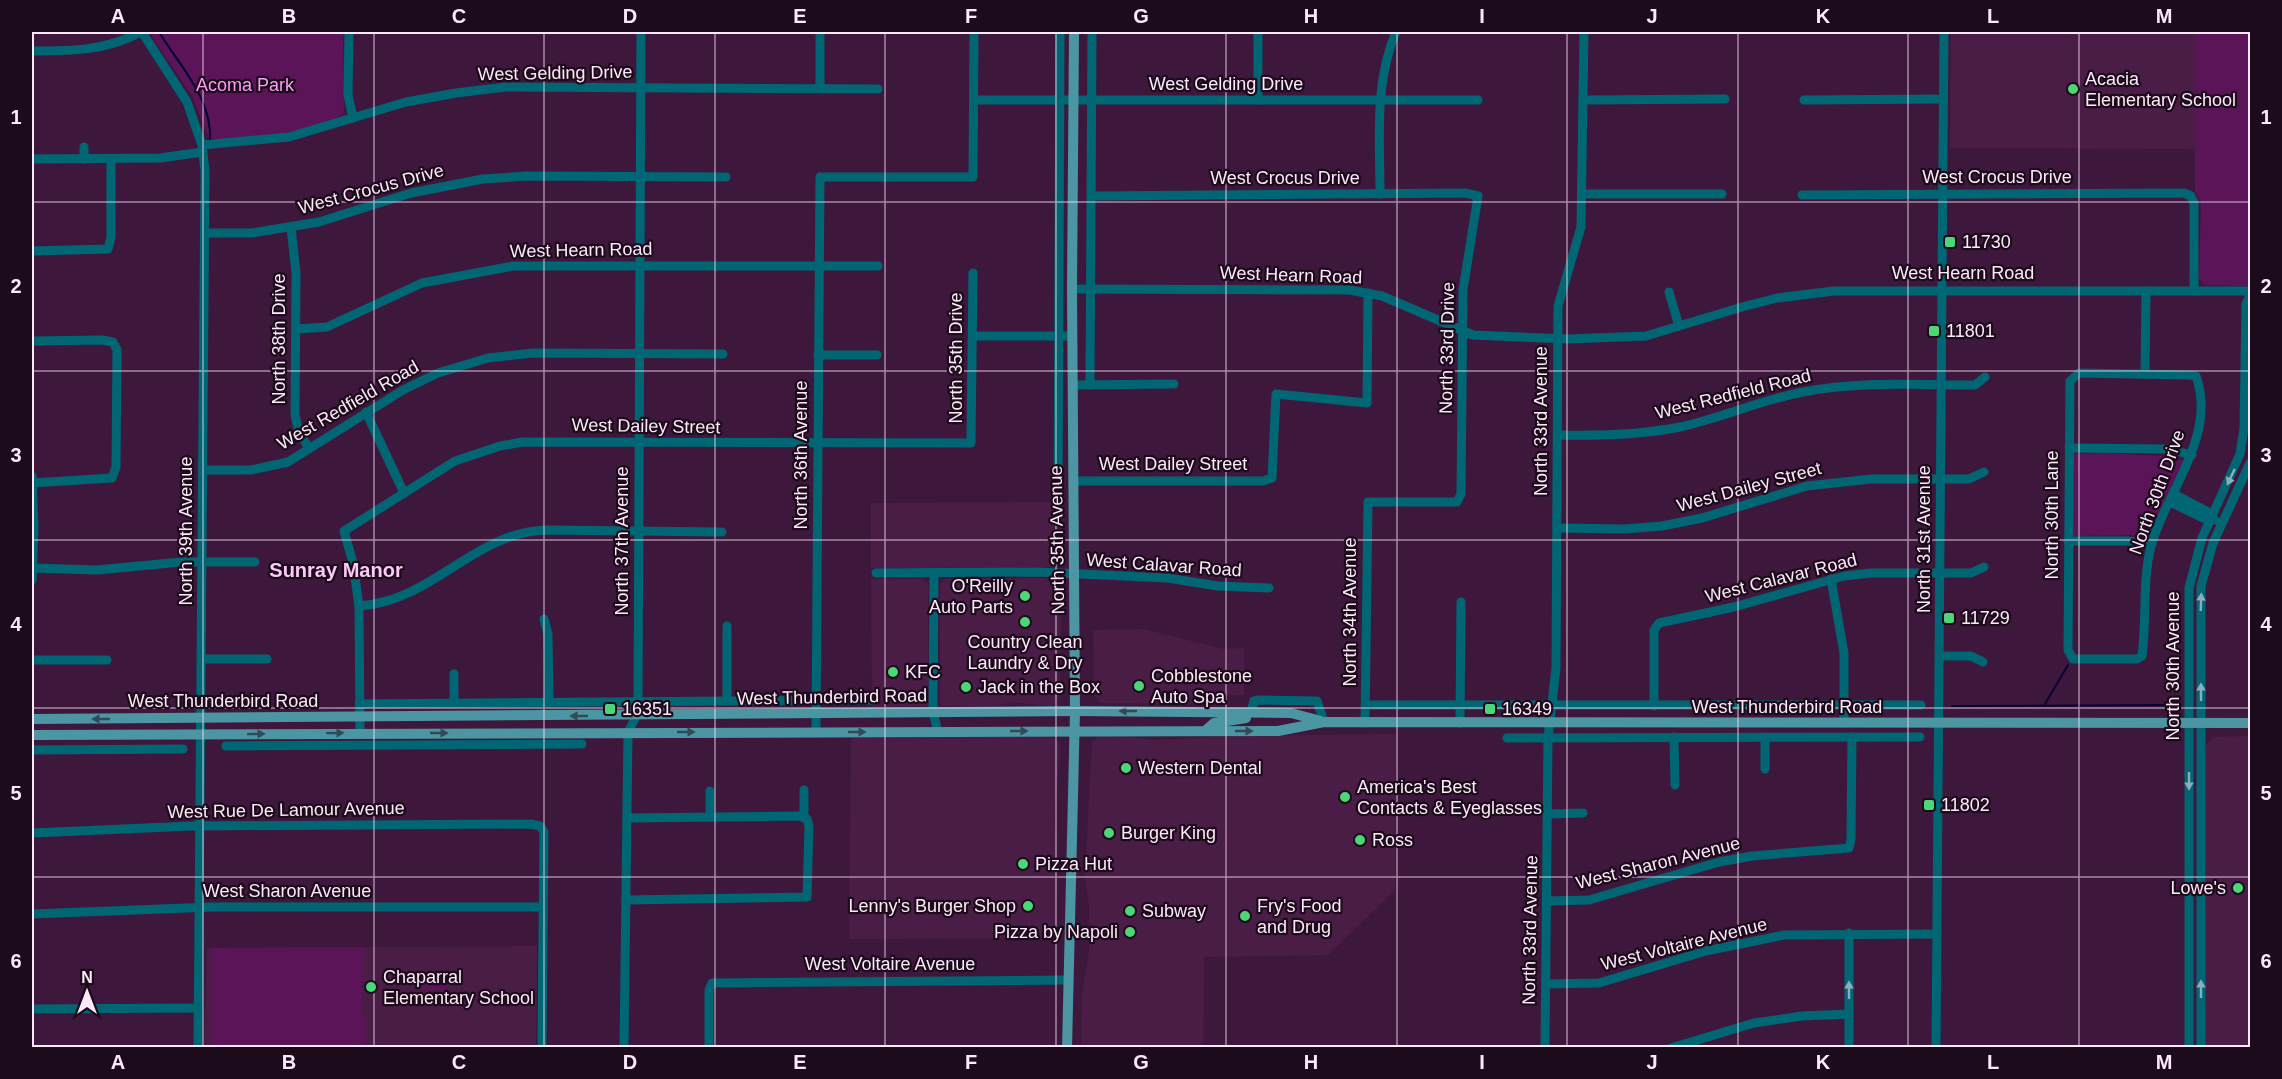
<svg xmlns="http://www.w3.org/2000/svg" width="2282" height="1079" viewBox="0 0 2282 1079" font-family="Arial,sans-serif">
  <rect width="100%" height="100%" fill="#3e183c"/>
  <g fill="#4a1d47">
    <polygon points="1951,32 2195,32 2195,149 1950,148"/>
    <polygon points="1054,502 1062,505 1061,567 871,568 871,503"/>
    <polygon points="1036,578 1061,579 1060,694 1056,703 1050,706 1012,702 994,706 940,706 940,586 942,581 946,579"/>
    <polygon points="871,579 921,579 928,583 928,706 872,707"/>
    <polygon points="1143,629 1223,649 1244,648 1244,695 1208,695 1197,704 1100,703 1094,695 1093,630"/>
    <polygon points="1396,734 1395,890 1328,955 1204,957 1203,1047 1081,1048 1082,995 1089,953 1089,903 1085,878 1092,741 1099,736 1125,736 1151,740 1230,736"/>
    <polygon points="1048,736 1058,741 1060,750 1054,819 1057,834 1056,938 849,939 851,738"/>
    <polygon points="2250,736 2250,1047 2205,1048 2205,746 2213,737"/>
    <polygon points="537,946 536,1047 204,1048 207,948"/>
  </g>
  <g fill="#5c1458">
    <path d="M149,32H343L344,113C327,130 234,143 209,138L192,96Z"/>
    <polygon points="2195,32 2250,32 2250,286 2205,285 2199,279 2201,202 2195,191"/>
    <polygon points="2105,453 2163,456 2183,460 2149,537 2129,535 2074,536 2074,454"/>
    <polygon points="363,947 362,1016 366,1019 365,1047 211,1047 212,948"/>
    <polygon points="420,975 447,976 447,990 420,990"/>
  </g>
  <g fill="none" stroke-linecap="round" stroke-linejoin="round">
    <g stroke="#040338" stroke-width="2">
      <path d="M159,32C179,65 213,99 210,141"/>
      <polyline points="2045,704 2068,665"/>
      <polyline points="1952,706 2178,705"/>
    </g>
    <g stroke="#006673" stroke-width="9">
      <polyline points="142,32 187,102 202,145 205,171 198,1048"/>
      <polyline points="349,32 348,95 353,118"/>
      <polyline points="1258,32 1258,100"/>
      <path d="M32,51C71,51 105,51 141,32"/>
      <polyline points="820,88 820,32"/>
      <polyline points="974,100 1478,100"/>
      <polyline points="1583,100 1725,99"/>
      <polyline points="1804,100 1943,99"/>
      <polyline points="202,145 289,137 406,102 456,93 506,87 878,89"/>
      <polyline points="84,147 84,159"/>
      <polyline points="32,159 160,158 203,152"/>
      <path d="M1380,194C1380,139 1374,83 1396,32"/>
      <polyline points="1582,194 1722,194"/>
      <polyline points="1802,195 2184,193 2191,196 2194,203 2194,291"/>
      <polyline points="1092,196 1465,193 1478,196 1463,290 1461,494 1457,502 1368,502 1365,723"/>
      <polyline points="291,227 296,273 295,415 299,432 309,448"/>
      <polyline points="205,233 252,233 319,222 411,193 483,179 527,176 726,177"/>
      <polyline points="32,251 108,249 111,237 111,159"/>
      <polyline points="1072,289 1349,290 1382,296 1473,335 1568,339 1646,336 1742,307 1777,298 1834,291 2250,291"/>
      <polyline points="1669,292 1679,326"/>
      <polyline points="296,329 327,327 422,283 513,266 878,266"/>
      <polyline points="973,336 1072,336"/>
      <polyline points="32,341 102,340 113,342 117,350 116,467 112,478 32,483"/>
      <polyline points="818,355 877,355"/>
      <path d="M2079,373L2189,375L2196,376C2218,435 2165,494 2151,546C2142,582 2147,619 2142,656L2137,659H2073L2068,650L2070,381Z"/>
      <polyline points="2145,374 2146,291"/>
      <polyline points="1073,385 1174,384"/>
      <polyline points="1090,385 1092,32"/>
      <polyline points="366,412 404,493"/>
      <path d="M1558,435C1599,436 1640,435 1680,427C1721,418 1761,400 1803,392C1859,381 1918,385 1975,385L1985,377"/>
      <polyline points="2069,448 2168,449 2192,455"/>
      <polyline points="203,470 251,470 288,462 403,390 438,373 488,358 533,353 723,354"/>
      <polyline points="32,476 34,527 32,580"/>
      <polyline points="1074,481 1263,481 1272,478 1276,394 1367,403 1368,293"/>
      <polyline points="2174,494 2208,512 2211,518"/>
      <polyline points="2170,502 2203,518 2215,520"/>
      <polyline points="1058,504 1060,32"/>
      <polyline points="1557,528 1624,529 1662,526 1702,518 1807,486 1871,479 1969,479 1984,472"/>
      <polyline points="2068,541 2128,541 2152,544"/>
      <polyline points="32,568 97,570 181,562 255,562"/>
      <polyline points="876,573 1037,572 1167,578 1218,586 1269,588"/>
      <polyline points="934,573 933,712 938,732"/>
      <polyline points="1831,579 1844,653 1844,723"/>
      <path d="M359,606C434,601 473,532 547,530L722,532"/>
      <polyline points="544,619 548,634 549,702"/>
      <polyline points="1939,656 1971,656 1983,662"/>
      <polyline points="202,659 267,659"/>
      <polyline points="32,660 107,660"/>
      <polyline points="727,701 727,626"/>
      <polyline points="454,703 454,674"/>
      <polyline points="359,704 872,700"/>
      <polyline points="1366,705 1921,705"/>
      <polyline points="1654,706 1654,630 1659,623 1734,607 1844,576 1871,573 1971,573 1984,567"/>
      <polyline points="1251,712 1254,701 1259,700 1317,701 1324,722"/>
      <polyline points="1460,723 1461,602"/>
      <polyline points="816,732 820,177 973,177 974,32"/>
      <polyline points="360,733 359,606 353,563 344,531 455,461 500,446 523,442 971,443 973,273"/>
      <polyline points="1674,737 1675,785"/>
      <polyline points="1765,737 1765,769"/>
      <polyline points="1507,738 1920,737"/>
      <polyline points="226,746 582,744"/>
      <polyline points="32,750 183,749"/>
      <polyline points="1548,814 1583,813"/>
      <polyline points="710,817 710,791"/>
      <polyline points="804,817 804,790"/>
      <polyline points="32,833 192,826 531,824 540,826 544,832 542,1048"/>
      <polyline points="626,900 807,897 809,826 807,819 800,816 627,818"/>
      <polyline points="1547,901 1589,900 1719,862 1752,856 1849,848 1851,840 1852,737"/>
      <polyline points="32,914 213,907 542,907"/>
      <polyline points="1546,984 1599,983 1706,951 1784,935 1937,934"/>
      <polyline points="32,1009 198,1008"/>
      <polyline points="624,1048 628,732 637,715 638,708 641,32"/>
      <polyline points="709,1048 709,990 712,983 1069,980"/>
      <polyline points="1545,1048 1548,738 1556,668 1558,306 1581,227 1584,32"/>
      <polyline points="1671,1048 1754,1023 1802,1016 1849,1014"/>
      <polyline points="1849,1048 1849,933"/>
      <polyline points="1936,1048 1944,32"/>
      <polyline points="2189,1048 2189,588 2202,538 2240,454 2244,428 2246,304 2250,296"/>
      <polyline points="2201,1048 2201,586 2213,543 2250,463"/>
    </g>
    <g stroke="#4c96a3" stroke-width="10">
      <polyline points="32,719 1075,711 1291,713 1321,721"/>
      <polyline points="1205,731 1214,723 1246,718"/>
      <polyline points="32,735 1278,731 1324,722 2250,723"/>
      <polyline points="1067,1048 1075,711 1072,289 1074,32"/>
    </g>
  </g>
  <defs><path id="oneway-solid" d="M-6-.8H1V-3.2L6.5 0L1 3.2V.8H-6Z" transform="scale(1.5)"/></defs>
  <g fill="#8baebd">
    <use href="#oneway-solid" transform="translate(2231 477) rotate(115)"/>
    <use href="#oneway-solid" transform="translate(2201 602) rotate(-88)"/>
    <use href="#oneway-solid" transform="translate(2201 692) rotate(-90)"/>
    <use href="#oneway-solid" transform="translate(2189 781) rotate(90)"/>
    <use href="#oneway-solid" transform="translate(2201 989) rotate(-90)"/>
    <use href="#oneway-solid" transform="translate(1849 990) rotate(-90)"/>
  </g>
  <g fill="#324a58">
    <use href="#oneway-solid" transform="translate(1128 711) rotate(180)"/>
    <use href="#oneway-solid" transform="translate(579 716) rotate(180)"/>
    <use href="#oneway-solid" transform="translate(101 719) rotate(180)"/>
    <use href="#oneway-solid" transform="translate(1019 731)"/>
    <use href="#oneway-solid" transform="translate(1244 731)"/>
    <use href="#oneway-solid" transform="translate(686 732)"/>
    <use href="#oneway-solid" transform="translate(857 732)"/>
    <use href="#oneway-solid" transform="translate(335 733) rotate(-1)"/>
    <use href="#oneway-solid" transform="translate(439 733)"/>
    <use href="#oneway-solid" transform="translate(256 734) rotate(-1)"/>
  </g>
  <path fill="none" stroke="#fde8fa" stroke-width="1.5" stroke-opacity="0.55" d="M203,32V1048M374,32V1048M544,32V1048M715,32V1048M885,32V1048M1056,32V1048M1226,32V1048M1397,32V1048M1567,32V1048M1738,32V1048M1908,32V1048M2079,32V1048M32,202H2250M32,371H2250M32,540H2250M32,708H2250M32,877H2250"/>
  <g fill="#4cd676" stroke="#1c0b1a" stroke-width="2">
    <circle cx="2073" cy="89" r="6"/>
    <rect x="1944" y="236" width="12" height="12" rx="3"/>
    <rect x="1928" y="325" width="12" height="12" rx="3"/>
    <circle cx="1025" cy="596" r="6"/>
    <rect x="1943" y="612" width="12" height="12" rx="3"/>
    <circle cx="1025" cy="622" r="6"/>
    <circle cx="893" cy="672" r="6"/>
    <circle cx="1139" cy="686" r="6"/>
    <circle cx="966" cy="687" r="6"/>
    <rect x="604" y="703" width="12" height="12" rx="3"/>
    <rect x="1484" y="703" width="12" height="12" rx="3"/>
    <circle cx="1126" cy="768" r="6"/>
    <circle cx="1345" cy="797" r="6"/>
    <rect x="1923" y="799" width="12" height="12" rx="3"/>
    <circle cx="1109" cy="833" r="6"/>
    <circle cx="1360" cy="840" r="6"/>
    <circle cx="1023" cy="864" r="6"/>
    <circle cx="2238" cy="888" r="6"/>
    <circle cx="1028" cy="906" r="6"/>
    <circle cx="1130" cy="911" r="6"/>
    <circle cx="1245" cy="916" r="6"/>
    <circle cx="1130" cy="932" r="6"/>
    <circle cx="371" cy="987" r="6"/>
  </g>
  <g text-anchor="middle" stroke-width="4.5" stroke-linejoin="round" paint-order="stroke">
    <g font-size="18" fill="#fde8fa" stroke="#1c0b1a">
      <text transform="translate(555 73) rotate(-1)" y="6">West Gelding Drive</text>
      <text x="1226" y="90">West Gelding Drive</text>
      <text x="1997" y="183">West Crocus Drive</text>
      <text x="1285" y="184">West Crocus Drive</text>
      <text transform="translate(371 189) rotate(-15)" y="6">West Crocus Drive</text>
      <text transform="translate(581 250) rotate(-1)" y="6">West Hearn Road</text>
      <text x="1963" y="279">West Hearn Road</text>
      <text transform="translate(1291 275) rotate(2)" y="6">West Hearn Road</text>
      <text transform="translate(279 339) rotate(-90)" y="6">North 38th Drive</text>
      <text transform="translate(1447 348) rotate(-89)" y="6">North 33rd Drive</text>
      <text transform="translate(956 358) rotate(-90)" y="6">North 35th Drive</text>
      <text transform="translate(1733 394) rotate(-14)" y="6">West Redfield Road</text>
      <text transform="translate(348 405) rotate(-30)" y="6">West Redfield Road</text>
      <text transform="translate(1541 421) rotate(-90)" y="6">North 33rd Avenue</text>
      <text transform="translate(646 426) rotate(1)" y="6">West Dailey Street</text>
      <text transform="translate(801 455) rotate(-90)" y="6">North 36th Avenue</text>
      <text x="1173" y="470">West Dailey Street</text>
      <text transform="translate(1749 487) rotate(-15)" y="6">West Dailey Street</text>
      <text transform="translate(2157 492) rotate(-70)" y="6">North 30th Drive</text>
      <text transform="translate(2052 515) rotate(-90)" y="6">North 30th Lane</text>
      <text transform="translate(186 531) rotate(-90)" y="6">North 39th Avenue</text>
      <text transform="translate(1924 539) rotate(-90)" y="6">North 31st Avenue</text>
      <text transform="translate(1057 540) rotate(-91)" y="6">North 35th Avenue</text>
      <text transform="translate(622 541) rotate(-90)" y="6">North 37th Avenue</text>
      <text transform="translate(1164 565) rotate(4)" y="6">West Calavar Road</text>
      <text transform="translate(1781 578) rotate(-14)" y="6">West Calavar Road</text>
      <text transform="translate(1350 612) rotate(-90)" y="6">North 34th Avenue</text>
      <text transform="translate(2173 666) rotate(-90)" y="6">North 30th Avenue</text>
      <text transform="translate(832 697) rotate(-1)" y="6">West Thunderbird Road</text>
      <text x="223" y="707">West Thunderbird Road</text>
      <text x="1787" y="713">West Thunderbird Road</text>
      <text transform="translate(286 810) rotate(-1)" y="6">West Rue De Lamour Avenue</text>
      <text transform="translate(1658 863) rotate(-14)" y="6">West Sharon Avenue</text>
      <text x="287" y="897">West Sharon Avenue</text>
      <text transform="translate(1530 930) rotate(-89)" y="6">North 33rd Avenue</text>
      <text transform="translate(1684 944) rotate(-14)" y="6">West Voltaire Avenue</text>
      <text x="890" y="970">West Voltaire Avenue</text>
    </g>
    <g font-size="18" fill="#fde8fa" stroke="#1c0b1a" text-anchor="start">
      <text x="2085" y="85">Acacia<tspan x="2085" dy="21">Elementary School</tspan></text>
      <text x="1962" y="248">11730</text>
      <text x="1946" y="337">11801</text>
      <text x="1013" y="592" text-anchor="end">O'Reilly<tspan x="1013" dy="21">Auto Parts</tspan></text>
      <text x="1961" y="624">11729</text>
      <text x="1025" y="648" text-anchor="middle">Country Clean<tspan x="1025" dy="21">Laundry &amp; Dry</tspan></text>
      <text x="905" y="678">KFC</text>
      <text x="1151" y="682">Cobblestone<tspan x="1151" dy="21">Auto Spa</tspan></text>
      <text x="978" y="693">Jack in the Box</text>
      <text x="622" y="715">16351</text>
      <text x="1502" y="715">16349</text>
      <text x="1138" y="774">Western Dental</text>
      <text x="1357" y="793">America's Best<tspan x="1357" dy="21">Contacts &amp; Eyeglasses</tspan></text>
      <text x="1941" y="811">11802</text>
      <text x="1121" y="839">Burger King</text>
      <text x="1372" y="846">Ross</text>
      <text x="1035" y="870">Pizza Hut</text>
      <text x="2226" y="894" text-anchor="end">Lowe's</text>
      <text x="1016" y="912" text-anchor="end">Lenny's Burger Shop</text>
      <text x="1257" y="912">Fry's Food<tspan x="1257" dy="21">and Drug</tspan></text>
      <text x="1142" y="917">Subway</text>
      <text x="1118" y="938" text-anchor="end">Pizza by Napoli</text>
      <text x="383" y="983">Chaparral<tspan x="383" dy="21">Elementary School</tspan></text>
    </g>
    <g font-size="18" fill="#fc9ef4" stroke="#1c0b1a">
      <text x="245" y="91">Acoma Park</text>
    </g>
    <g font-size="20" font-weight="bold" fill="#fbc9f5" stroke="#1c0b1a">
      <text x="336" y="577">Sunray Manor</text>
    </g>
  </g>
  <rect width="2282" height="1079" fill="none" stroke="#1c0b1a" stroke-width="66"/>
  <g transform="translate(87 992)" stroke="#1c0b1a" stroke-width="4.5" paint-order="stroke">
  <path d="M0-4.5L10 22L0 15L-10 22Z" fill="#fde8fa"/>
  <text y="-9" font-size="16" font-weight="bold" text-anchor="middle" fill="#fde8fa">N</text>
  </g>
  <rect x="33" y="33" width="2216" height="1013" fill="none" stroke="#fde8fa" stroke-width="2"/>
  <g font-size="20" text-anchor="middle" font-weight="bold" fill="#fde8fa">
    <text x="118" y="23">A</text>
    <text x="289" y="23">B</text>
    <text x="459" y="23">C</text>
    <text x="630" y="23">D</text>
    <text x="800" y="23">E</text>
    <text x="971" y="23">F</text>
    <text x="1141" y="23">G</text>
    <text x="1311" y="23">H</text>
    <text x="1482" y="23">I</text>
    <text x="1652" y="23">J</text>
    <text x="1823" y="23">K</text>
    <text x="1993" y="23">L</text>
    <text x="2164" y="23">M</text>
    <text x="16" y="124">1</text>
    <text x="2266" y="124">1</text>
    <text x="16" y="293">2</text>
    <text x="2266" y="293">2</text>
    <text x="16" y="462">3</text>
    <text x="2266" y="462">3</text>
    <text x="16" y="631">4</text>
    <text x="2266" y="631">4</text>
    <text x="16" y="800">5</text>
    <text x="2266" y="800">5</text>
    <text x="16" y="968">6</text>
    <text x="2266" y="968">6</text>
    <text x="118" y="1069">A</text>
    <text x="289" y="1069">B</text>
    <text x="459" y="1069">C</text>
    <text x="630" y="1069">D</text>
    <text x="800" y="1069">E</text>
    <text x="971" y="1069">F</text>
    <text x="1141" y="1069">G</text>
    <text x="1311" y="1069">H</text>
    <text x="1482" y="1069">I</text>
    <text x="1652" y="1069">J</text>
    <text x="1823" y="1069">K</text>
    <text x="1993" y="1069">L</text>
    <text x="2164" y="1069">M</text>
  </g>
</svg>
